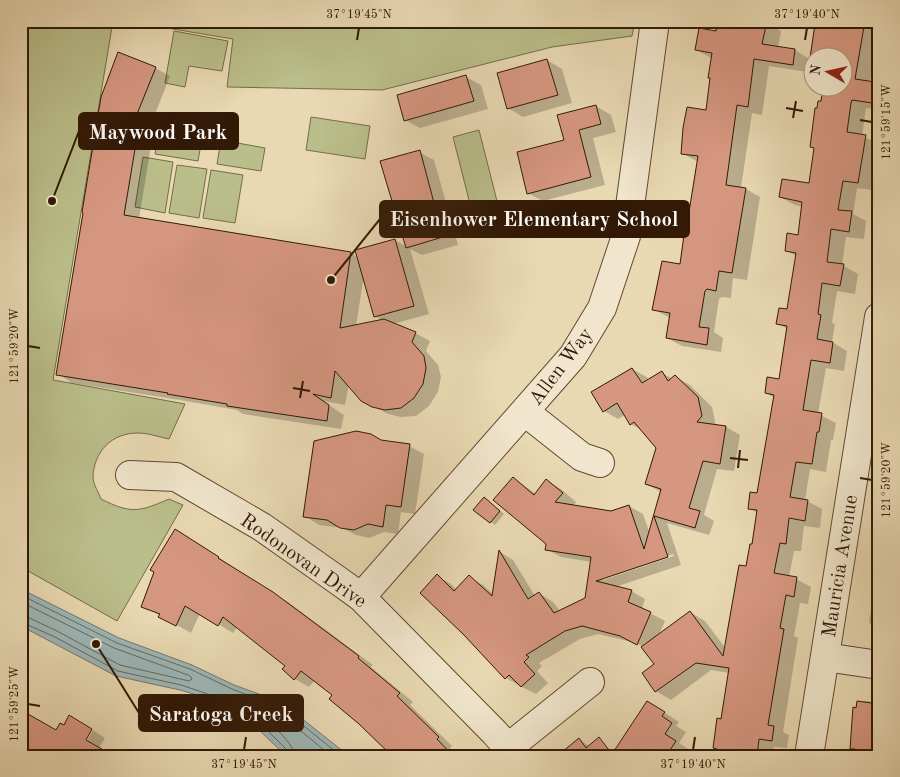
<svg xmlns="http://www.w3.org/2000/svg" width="900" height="777" viewBox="0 0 900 777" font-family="'Old Standard TT',serif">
  <rect width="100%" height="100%" fill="#e9d9b2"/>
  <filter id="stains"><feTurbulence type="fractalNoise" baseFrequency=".004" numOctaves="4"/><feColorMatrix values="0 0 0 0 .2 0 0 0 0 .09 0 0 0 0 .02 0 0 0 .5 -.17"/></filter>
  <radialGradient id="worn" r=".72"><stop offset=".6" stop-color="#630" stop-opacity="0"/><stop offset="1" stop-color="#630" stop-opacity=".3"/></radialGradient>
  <g fill="#babe8a" stroke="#766c48">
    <path d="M21,21H113L53,380L185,404L169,439C159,437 148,433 138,433C112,433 94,451 93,477C93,484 99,493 101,499C131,514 139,512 169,499L183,505L117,621L21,567Z"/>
    <polygon points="125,21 635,21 632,36 552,47 382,90 227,87 233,39"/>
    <polygon points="174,31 228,41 222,71 189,66 185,87 165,83"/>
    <polygon points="311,117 370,126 365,159 306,150"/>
    <polygon points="479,130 497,201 471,208 453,137"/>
    <polygon points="159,132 202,138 198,161 155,154"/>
    <polygon points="221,140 265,148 261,171 217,164"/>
    <polygon points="143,157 173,162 165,213 135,207"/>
    <polygon points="177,165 207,169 199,218 169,213"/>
    <polygon points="211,170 243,175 235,223 203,218"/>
  </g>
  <polygon fill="#9db7b8" stroke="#727871" points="21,589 119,638 192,665 234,685 267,697 291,710 349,756 286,756 253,724 226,707 204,697 180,690 116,676 21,626"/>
  <g fill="#0003" fill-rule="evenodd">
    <path d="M716,21H777L776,28L781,31L778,48L795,50L811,60L816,25L832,27L833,21H879V33L870,82L879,85V110L866,108L862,136L879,144V153L873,190L857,188L853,214L866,221L864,239L846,237L842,265L858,274L855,294L837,291L832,323L835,324L832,342L847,351L844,371L826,368L818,414L836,423L833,440H831L826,472L810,469L805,500L822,509L820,528L804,526L801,551H794L789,577L796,579L811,587L808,604L800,603L794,636L798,638L783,732L789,735L787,748L774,747L773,756H713L718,720H722L729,673L711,670L671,700L656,691L643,673L656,664L643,647L636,643L598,634L580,639L539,663L542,666L537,671L548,683L536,694L520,686L506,678L437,576L451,584L457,590L469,577L483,585L493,594L500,552L513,560L535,596L539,593L553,602L560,611L586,599L592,562L561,557L546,549L547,544L513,478L536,494L547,481L561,489L576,502L573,506L612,512L629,506L643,514L650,534L662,493L647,484L657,448L643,431L631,424L625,415L618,419L604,411L632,369L647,377L649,381L662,373L673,379L675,377L690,385L712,407L716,426L726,427L740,435L734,471L717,469L704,515L714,521L709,535L667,523L681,565L615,587L631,591L645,599L642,609L665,621L659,635L690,612L705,621L726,649L753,546L758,513L749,508L758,494L775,398L766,393L780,381L788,329L778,324L788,311L796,256L786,250L799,237L803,207L795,205L780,197L810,185L815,149L811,147L824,88H842V58H812V66L809,63L807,72L769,66L762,115L752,113L741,188L746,189L760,197L747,280L733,278L731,298L722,297L719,299L714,332L723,338L721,352L682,346L667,338L670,318L653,309L681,265L685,240L668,232L690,214L698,162L682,153L707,112L712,78L711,58L697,50L714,32ZM673,554L674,556L603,580V577Z"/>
    <polygon points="547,60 562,69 572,103 523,117 508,108"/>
    <path d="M155,68L170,76L148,132L153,134L139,219L351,253L359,258L395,240L407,247L419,152L434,160L458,245L422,255L410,249L429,314L393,324L415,333L430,341L426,351L438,365L441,377L438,392L429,406L416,416L401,417L388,414L362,400L349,384L345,405L323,401L344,415L341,429L243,414L237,410L180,400L72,383L58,374L85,213ZM364,275L375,316L383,321L356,326Z"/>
    <polygon points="466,77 481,85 488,109 420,128 405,120"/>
    <polygon points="596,106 611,115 616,132 593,138 605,185 543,201 528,193 565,141"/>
    <polygon points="383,442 409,446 424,454 415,514 401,512 398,534 384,532 369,538 356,535 342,528 319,525 305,516"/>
    <polygon points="488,501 504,514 495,525 491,522"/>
    <polygon points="190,539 232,566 231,568 288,602 373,665 371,667 413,702 410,705 452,746 450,748 458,756 394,756 334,695 315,680 309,687 295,679 286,665 237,627 233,633 200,613 191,633 143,606"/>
    <polygon points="872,603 879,604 879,628 869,623"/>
    <polygon points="863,701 879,702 879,756 856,751 851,748 857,709"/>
    <polygon points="21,711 57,732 61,725 64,726 69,717 90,729 82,744 84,746 93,730 105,738 99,748 112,756 21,756"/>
    <polygon points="662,711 679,722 676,726 686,732 679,743 690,750 686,756 643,756"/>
    <polygon points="579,740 590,746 613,756 567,756"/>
  </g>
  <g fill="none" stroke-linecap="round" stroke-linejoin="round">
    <g stroke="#68685f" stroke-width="1">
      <polyline points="21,595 117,643 190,669 232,689 265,702 289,714 341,756"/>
      <polyline points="21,602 114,648 188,675 191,677 192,679 189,681 120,665 55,630 27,617 21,616"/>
      <polyline points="21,622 53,636 118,671 181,685 205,693 228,703 257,720 287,750 289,756"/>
      <path d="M295,756C294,741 261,715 249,708V704C272,704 313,741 331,756"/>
    </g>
  </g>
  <g fill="#d69780" stroke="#321906">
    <polygon points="718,21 767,21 762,44 795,49 793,65 754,59 748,107 737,105 726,185 746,188 732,273 719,271 716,291 707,289 705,291 699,327 709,328 707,345 666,338 670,313 652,310 662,261 680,264 684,235 667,232 670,210 689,212 693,187 698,156 681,154 683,128 687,107 706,110 710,78 708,78 712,53 695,50 699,28 716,31"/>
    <polygon points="831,21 865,21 855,79 875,82 872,103 852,100 851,103 847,132 866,135 858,183 843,181 838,210 852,211 849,232 831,229 827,262 844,264 840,286 822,283 818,314 821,315 817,339 833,342 830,363 811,360 803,410 822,413 819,432 817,432 812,464 796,462 790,497 808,500 805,521 789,518 786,544 780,543 774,573 797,577 794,597 786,595 780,628 784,629 768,725 774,726 772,741 759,739 757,756 719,756 717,749 713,748 717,718 721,719 729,668 696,663 655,692 642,673 654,664 641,647 690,611 723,656 739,565 746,566 750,544 752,544 757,510 748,509 750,492 757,493 774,395 765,393 767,377 779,379 787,326 776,324 779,308 787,309 796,253 785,251 787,233 798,235 802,202 779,197 782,179 809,183 814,148 810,147 815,108 817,108 818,101 821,101 823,88 842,88 842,58 810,58 815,24 831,26"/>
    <polygon points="118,52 156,67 133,124 139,125 124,215 351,252 340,328 384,319 416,332 412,342 424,356 426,368 423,384 414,398 401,408 385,410 372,407 361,401 335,371 331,398 313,394 329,405 327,421 227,406 227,404 167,394 168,393 56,375 83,213 82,212 101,97"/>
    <polygon points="547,59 558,95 507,109 497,73"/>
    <polygon points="466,75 474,101 404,121 397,95"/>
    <polygon points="596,105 601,124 579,130 591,177 527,194 517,152 564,140 557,115"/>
    <polygon points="420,150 443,237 406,248 380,161"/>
    <polygon points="395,239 414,306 374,317 355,250"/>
    <polygon points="632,368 642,383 662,371 668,381 675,375 698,397 702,416 697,422 726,426 720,464 703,461 689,508 700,511 695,528 654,516 668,557 596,581 632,590 628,602 651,612 637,645 620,636 582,626 565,631 526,655 529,657 524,662 535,674 521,687 509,675 505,679 463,634 420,593 437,574 454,591 469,575 492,596 499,550 528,599 539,592 554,613 585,598 591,557 545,550 546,544 493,500 513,477 534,495 546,479 563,493 555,502 611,511 629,505 644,549 661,489 645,484 656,448 634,422 630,425 617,403 603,412 591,392"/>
    <polygon points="356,431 371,434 381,440 410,444 401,507 386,505 383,527 368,524 354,530 340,528 327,520 303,517 314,441"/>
    <polygon points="484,497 500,511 490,523 473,510"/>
    <polygon points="175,529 219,557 218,558 273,592 359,656 358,658 400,693 397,696 439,737 437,739 453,756 392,756 359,724 329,699 332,695 301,671 294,680 282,669 285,666 223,617 218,626 185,606 176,626 158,617 160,614 141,607 154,572 150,570"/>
    <polygon points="647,701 665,712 662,716 672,723 665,734 676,741 666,756 557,756 579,738 586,748 599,737 612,754"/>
    <polygon points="857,701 879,704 879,756 854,756 855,749 850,749 853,707 856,708"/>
    <polygon points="21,710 56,730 60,723 64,725 69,715 92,729 86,740 114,756 21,756"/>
  </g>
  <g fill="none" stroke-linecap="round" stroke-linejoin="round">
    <defs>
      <g id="minor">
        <polyline points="525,412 582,457 600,463"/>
        <polyline points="130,475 176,477 262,527 343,584 361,597 495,733 515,756"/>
        <polyline points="361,597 573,356 602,308 626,236 655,21"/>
        <polyline points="825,657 879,665"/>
        <polyline points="509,747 590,682"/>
        <polyline points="809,756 879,317"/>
      </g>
    </defs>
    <use href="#minor" stroke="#604931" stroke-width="30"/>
    <use href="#minor" stroke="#f1e6cd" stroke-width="28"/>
  </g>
  <path fill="none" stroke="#321906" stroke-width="2" d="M357,40L359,28M805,40L807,28M786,108L803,111M793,118L796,101M860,120L872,122M28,346L40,348M293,388L310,391M300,398L303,381M730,458L748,460M738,468L740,450M860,478L872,480M28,704L40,706M244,750L246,737M693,750L695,737"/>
  <g text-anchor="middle" stroke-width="4" stroke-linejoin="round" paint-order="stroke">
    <g font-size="20" fill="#321906" stroke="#f1e6cd">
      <text transform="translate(560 366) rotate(-53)" y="7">Allen Way</text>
      <text transform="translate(304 560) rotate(35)" y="7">Rodonovan Drive</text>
      <text transform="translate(839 566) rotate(-81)" y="7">Mauricia Avenue</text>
    </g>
  </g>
  <path fill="none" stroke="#321906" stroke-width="2" d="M52 201L79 131M331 280L380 219M96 644L139 713"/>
  <g fill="#321906" stroke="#f1e6cd" stroke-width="2">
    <circle cx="52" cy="201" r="5"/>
    <circle cx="331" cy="280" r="5"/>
    <circle cx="96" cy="644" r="5"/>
  </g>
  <g fill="#321906" stroke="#321906" stroke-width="2">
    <rect x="79" y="113" width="159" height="36" rx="5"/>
    <rect x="380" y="201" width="309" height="36" rx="5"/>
    <rect x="139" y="695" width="164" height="36" rx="5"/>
  </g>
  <g font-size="21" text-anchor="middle" font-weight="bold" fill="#fff">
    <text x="158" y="139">Maywood Park</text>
    <text x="534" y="226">Eisenhower Elementary School</text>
    <text x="221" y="721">Saratoga Creek</text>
  </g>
  <rect width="900" height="777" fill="none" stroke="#e9d9b2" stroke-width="55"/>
  <g transform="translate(828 72) rotate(279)"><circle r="24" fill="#f1e6cd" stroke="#a5947d"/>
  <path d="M0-4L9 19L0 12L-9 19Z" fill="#8f2418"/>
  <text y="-8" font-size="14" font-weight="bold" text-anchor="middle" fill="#321906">N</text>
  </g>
  <rect x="28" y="28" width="844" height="722" fill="none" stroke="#321906" stroke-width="2"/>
  <g font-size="12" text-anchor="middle" fill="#321906">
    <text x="359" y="18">37°19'45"N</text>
    <text x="807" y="18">37°19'40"N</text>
    <text transform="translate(886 122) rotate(-90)" y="4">121°59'15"W</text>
    <text transform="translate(14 346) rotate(-90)" y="4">121°59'20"W</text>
    <text transform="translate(886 480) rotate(-90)" y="4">121°59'20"W</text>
    <text transform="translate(14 704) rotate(-90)" y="4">121°59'25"W</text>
    <text x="244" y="768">37°19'45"N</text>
    <text x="693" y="768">37°19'40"N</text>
  </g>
  <rect width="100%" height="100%" filter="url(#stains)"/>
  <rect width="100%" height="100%" fill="url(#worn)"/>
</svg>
